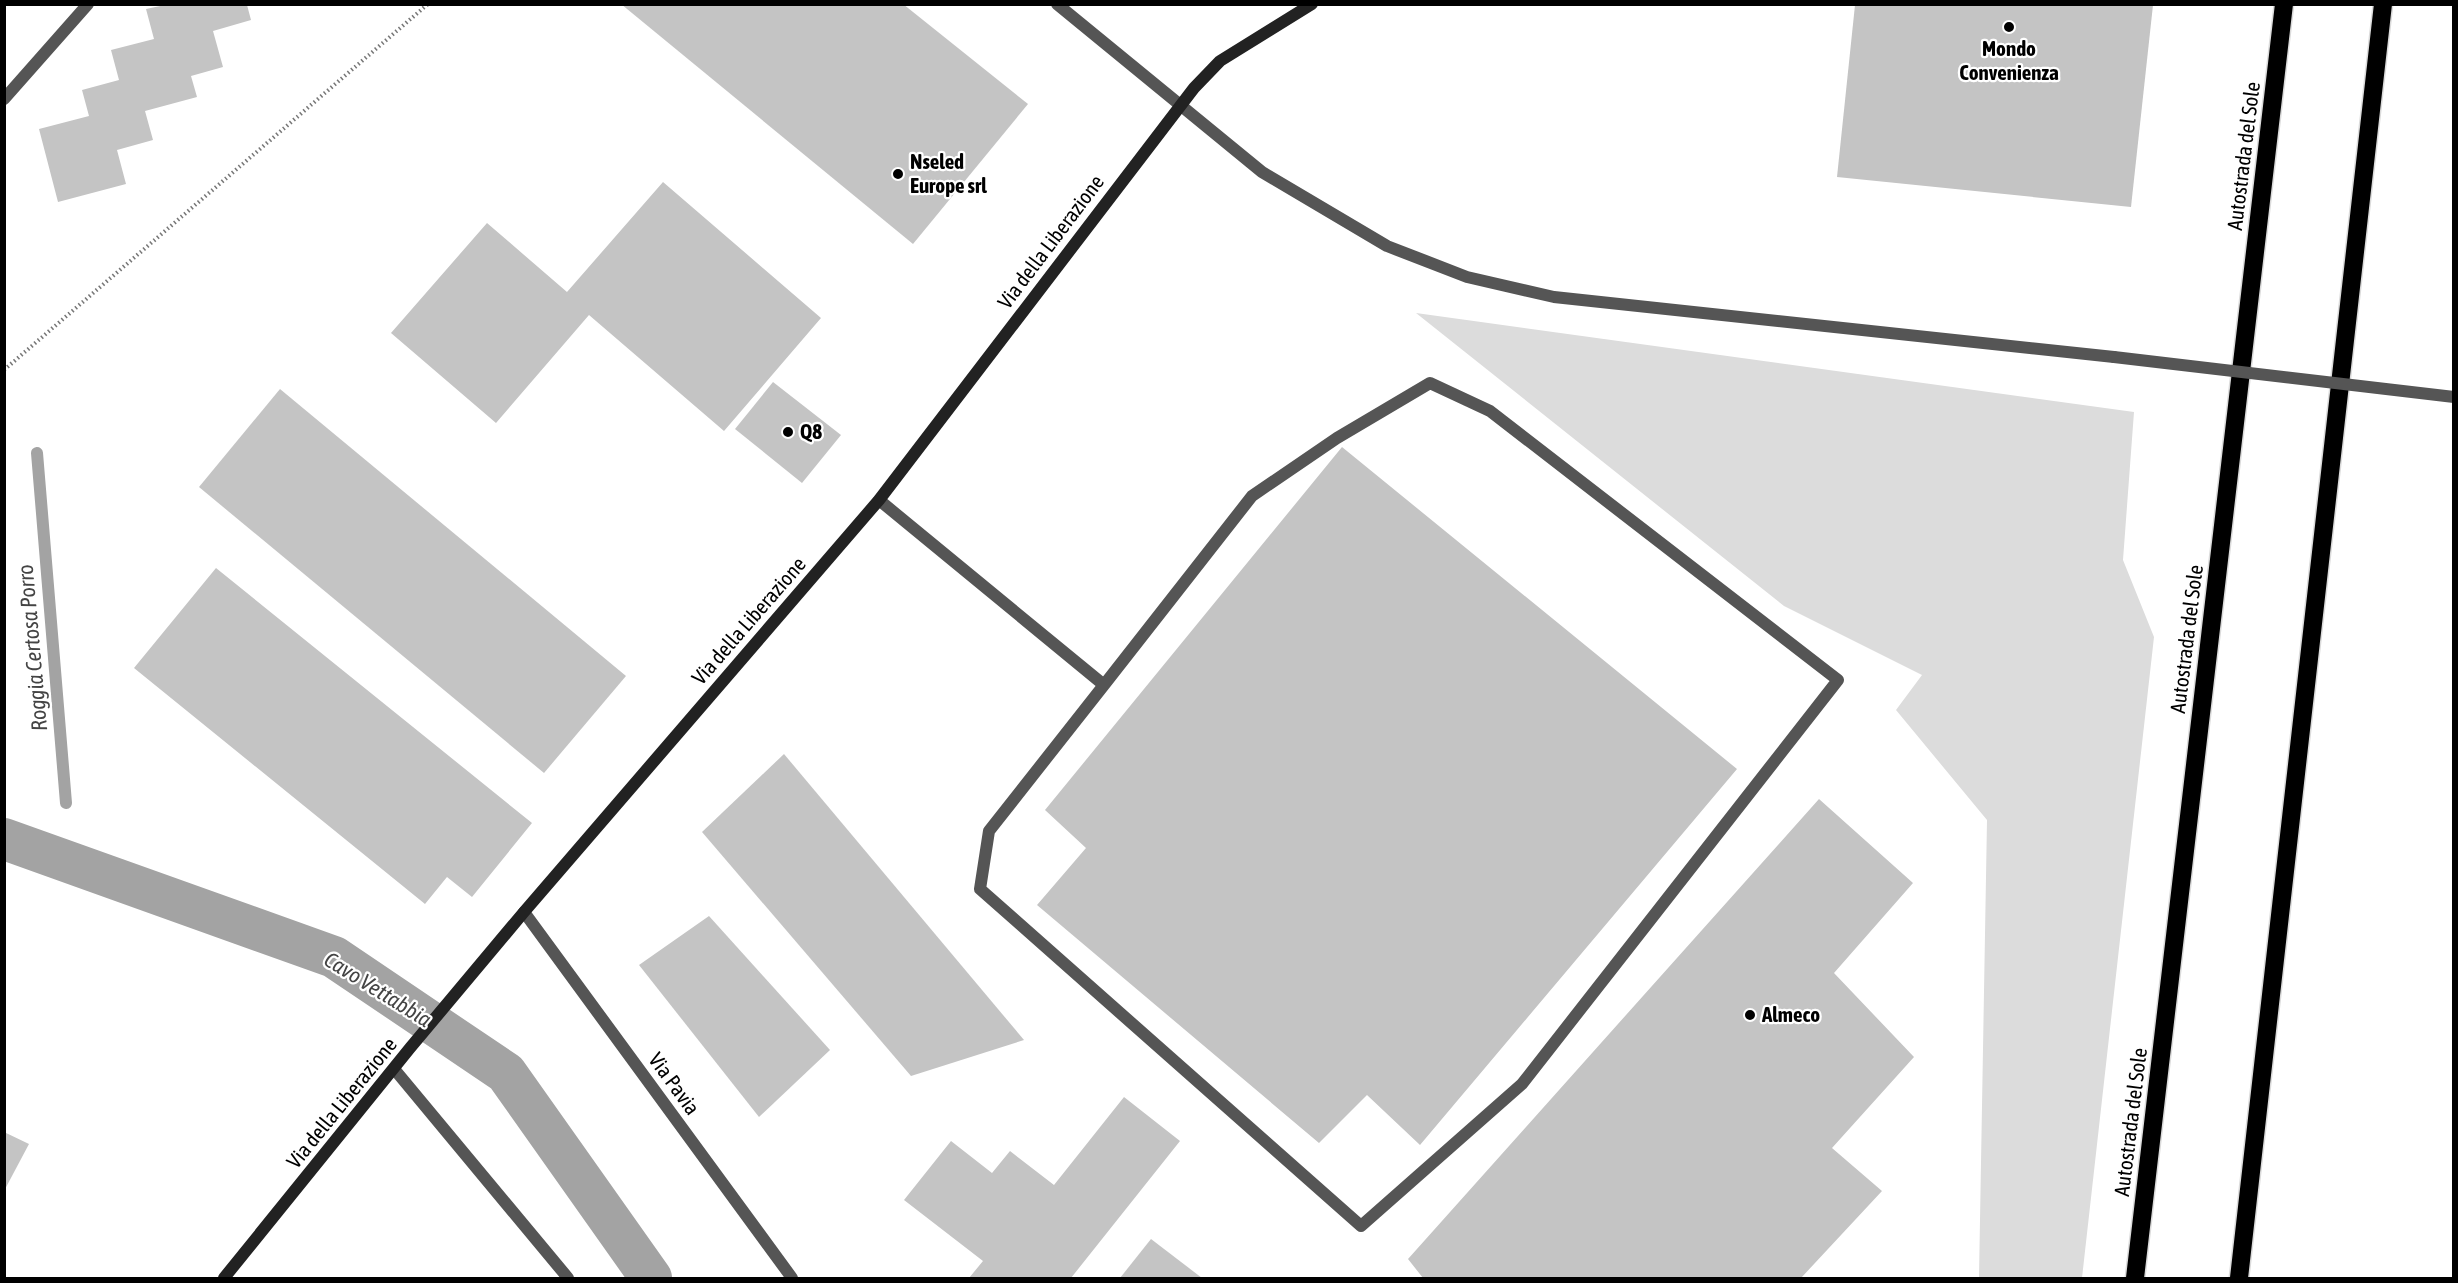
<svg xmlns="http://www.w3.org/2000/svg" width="2458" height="1283" viewBox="0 0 2458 1283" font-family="'Asap Condensed',sans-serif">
  <rect width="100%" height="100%" fill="#fff"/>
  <polygon fill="#dcdcdc" points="1416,313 2134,412 2123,560 2154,637 2082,1278 1979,1278 1987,820 1896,710 1922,675 1784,606"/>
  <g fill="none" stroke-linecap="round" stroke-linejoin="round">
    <polyline stroke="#a3a3a3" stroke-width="12" points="37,453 66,803"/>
    <polyline stroke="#a3a3a3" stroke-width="42" points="4,839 334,957 506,1073 651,1278"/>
  </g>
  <g fill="#c4c4c4">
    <polygon points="621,4 903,4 1028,104 913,244"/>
    <polygon points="165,5 247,5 251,20 213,31 223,67 191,76 197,97 145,111 153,140 117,150 126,184 58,202 39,129 89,116 82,90 119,80 111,50 154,39 146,9"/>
    <polygon points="1855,5 2153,5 2131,207 1837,177"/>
    <polygon points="663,182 821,318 724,431 589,315 496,423 391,333 487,223 567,292"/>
    <polygon points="773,382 841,435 802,483 735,429"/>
    <polygon points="280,389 626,676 544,773 199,487"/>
    <polygon points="1342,447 1737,769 1420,1145 1367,1095 1319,1143 1037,905 1086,848 1045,810"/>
    <polygon points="216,568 532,823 472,897 447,877 425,904 134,668"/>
    <polygon points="784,754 1024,1040 911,1076 702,832"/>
    <polygon points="1819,799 1913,883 1834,973 1914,1057 1832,1148 1882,1191 1801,1278 1423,1278 1408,1259"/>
    <polygon points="709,916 830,1050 759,1117 639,965"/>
    <polygon points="1124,1097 1180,1141 1071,1278 969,1278 983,1261 904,1200 951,1141 992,1173 1010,1151 1054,1185"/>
    <polygon points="4,1132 29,1144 4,1191"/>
    <polygon points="1151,1239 1202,1278 1120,1278"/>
  </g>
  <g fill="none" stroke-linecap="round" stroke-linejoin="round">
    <defs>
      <g id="highway">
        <polyline points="2135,1278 2284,4"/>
        <polyline points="2239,1278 2383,4"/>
      </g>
    </defs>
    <use href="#highway" stroke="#dbdbdb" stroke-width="21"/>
    <polyline stroke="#777" stroke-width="4" stroke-dasharray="1.5 3" stroke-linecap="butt" points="4,370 428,4"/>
    <g stroke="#555" stroke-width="12">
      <polyline points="1057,4 1262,172 1387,246 1467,277 1554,297 2114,357"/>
      <polyline points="4,99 88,4"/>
      <polyline points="879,500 1104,685 989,831 980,889 1361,1226 1522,1084 1838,680 1490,411 1430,383 1337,438 1252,496 1104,685"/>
      <polyline points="524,912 792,1278"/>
      <polyline points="395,1070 568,1278"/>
    </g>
    <polyline stroke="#222" stroke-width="12" points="224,1278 410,1048 524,912 879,500 1194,88 1220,61 1312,4"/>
    <use href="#highway" stroke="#000" stroke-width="18"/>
    <polyline stroke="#555" stroke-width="12" points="2114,357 2454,397"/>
  </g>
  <g fill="#000" stroke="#fff" stroke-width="2">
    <circle cx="2009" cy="27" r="6"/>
    <circle cx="898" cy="174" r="6"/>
    <circle cx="788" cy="432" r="6"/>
    <circle cx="1750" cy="1015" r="6"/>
  </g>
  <g text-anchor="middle" stroke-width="4.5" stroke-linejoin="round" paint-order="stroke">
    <g font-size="21" font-weight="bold" fill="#000" stroke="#fff" text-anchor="start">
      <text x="2009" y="56" text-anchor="middle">Mondo<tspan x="2009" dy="24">Convenienza</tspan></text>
      <text x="910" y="169">Nseled<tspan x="910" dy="24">Europe srl</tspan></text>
      <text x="800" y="439">Q8</text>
      <text x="1762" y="1022">Almeco</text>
    </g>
    <g font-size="21" fill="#000" stroke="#fff">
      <text transform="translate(2244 156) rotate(-83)" y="7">Autostrada del Sole</text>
      <text transform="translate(1051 242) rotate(-53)" y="7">Via della Liberazione</text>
      <text transform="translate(749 621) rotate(-49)" y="7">Via della Liberazione</text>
      <text transform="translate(2187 639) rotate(-83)" y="7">Autostrada del Sole</text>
      <text transform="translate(674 1084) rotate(54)" y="7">Via Pavia</text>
      <text transform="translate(342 1103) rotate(-51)" y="7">Via della Liberazione</text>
      <text transform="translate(2131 1122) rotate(-83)" y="7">Autostrada del Sole</text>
    </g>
    <g font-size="22" font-style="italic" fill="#444" stroke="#fff">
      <text transform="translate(32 648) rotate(-95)" y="8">Roggia Certosa Porro</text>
      <text transform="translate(378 989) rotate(32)" y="8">Cavo Vettabbia</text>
    </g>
  </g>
  <rect width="2458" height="1283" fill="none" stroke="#000000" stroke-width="12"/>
</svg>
